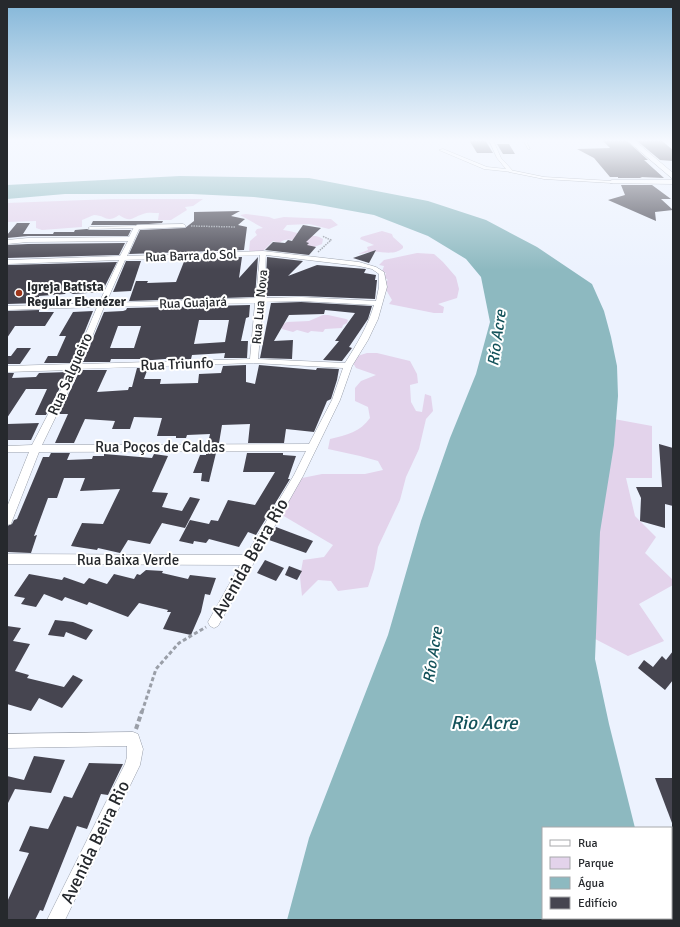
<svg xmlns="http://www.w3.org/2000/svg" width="680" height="927" viewBox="0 0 680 927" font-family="Signika,sans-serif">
  <rect width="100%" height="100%" fill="#ecf2fe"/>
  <g fill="#e3d3eb">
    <path d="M112,199H203L193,206L185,207L187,210L171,220H158L159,213C154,213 147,212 143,214C131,218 131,223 119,215C106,224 106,215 94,215C91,216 85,219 82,220V227L42,230L36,228V221L7,222V203Z"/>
    <path d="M246,214L269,217L274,219L284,217L331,219L338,225L329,229L309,224L287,225L283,230C292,231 296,233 305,235C312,237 315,234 323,239L322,244L314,247L305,246L306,243C297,241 287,236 279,243L273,241L263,251H249L250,241L257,235L255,232L257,229L263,228L240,215Z"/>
    <path d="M382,231L392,234L393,237L403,246V248C394,256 382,251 371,252C367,252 363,254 358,254L368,250L367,247L374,245L360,239L361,237Z"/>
    <polygon points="417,253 434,254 443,262 456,277 459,289 457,298 438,304 444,307 443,313 434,313 389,304 392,300 385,288 388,286 384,283 388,280 384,277 386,273 382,272 384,266 379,265 384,260"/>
    <polygon points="323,315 328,315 346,319 348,320 347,323 343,325 342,328 325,329 323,332 311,331 308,333 297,330 293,332 282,329 282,325 287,322 309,321"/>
    <path d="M367,353H377L410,361L417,374L418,383L410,385L411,402L416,411L422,412L425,394L431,396L433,411L426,419L419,449L406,477L400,500L378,547L374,569L368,587L338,591L331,581L318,580L302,596L300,577L303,560L324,557L333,545L282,515L284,506L302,478L322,474H365L383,470L378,461L360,456L328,449L330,439C347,435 360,432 370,418L368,407L355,401V388L361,381L376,375L356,368L353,363L354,357Z"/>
    <polygon points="603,417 652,426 652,478 626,478 635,516 656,537 645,553 673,580 673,585 639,604 664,641 628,656 570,626"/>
  </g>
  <polygon fill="#8db9c0" points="180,176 309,178 428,201 486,220 537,247 592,284 604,311 611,337 617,366 618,396 614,445 600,532 595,659 609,724 635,828 543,828 543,918 646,918 646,920 287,920 309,838 388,635 421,521 450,438 476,374 490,322 481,277 466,259 428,236 374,215 314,204 254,197 192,194 65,194 7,199 7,185"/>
  <g fill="#464550" fill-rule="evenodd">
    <polygon points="469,140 485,140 493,153 477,153"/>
    <polygon points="602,140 626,140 648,160 644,160 664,178 640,177 642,178 618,178 618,177 610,177 594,158 577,149 610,148"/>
    <polygon points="636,140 661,140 673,150 673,161 660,160"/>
    <polygon points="497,144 509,144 515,154 503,154"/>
    <polygon points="621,185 652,185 671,199 661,199 673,210 655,212 656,221 608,200 625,195"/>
    <polygon points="240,211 231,216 245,219 238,225 247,227 244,250 129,254 140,230 185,228 194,221 194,212"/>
    <polygon points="93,221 163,221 162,223 135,225 91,225"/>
    <polygon points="17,223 30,223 23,234 53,234 54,232 74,232 75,230 87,229 90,230 131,230 128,236 28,236 7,238 7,235"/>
    <polygon points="303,225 321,228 306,242 309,243 307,245 316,247 309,255 265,250 273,242 285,243 288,240 292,241"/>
    <polygon points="125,243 119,255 7,258 7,245 28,244"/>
    <polygon points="376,250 369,263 353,258"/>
    <polygon points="242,257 239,278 258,257 255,297 129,301 136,281 148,281 147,283 176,282 185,259"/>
    <polygon points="267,257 303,261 288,276 317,265 366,269 364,273 376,275 375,280 377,280 375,299 301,296 265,296"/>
    <polygon points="126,261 141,261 131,291 113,292"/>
    <polygon points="117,262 102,292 73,294 67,291 65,294 39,296 39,303 7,304 7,265"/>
    <polygon points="301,302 372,306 368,319 349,347 352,348 342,361 323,360 339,341 335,341 355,313 325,310 324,314 289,315 274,341 293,340 292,359 260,358 271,303"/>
    <path d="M250,305L249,317L246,318L241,341H248L247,358H224L225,353L192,355L191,359L177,360V358L140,361V359H111L110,362H83L104,312L123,311L126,310L127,308ZM199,320H229L225,342L194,344ZM118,326H141L134,348H110Z"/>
    <polygon points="39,310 39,312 54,312 45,326 15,326 7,338 7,311"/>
    <polygon points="93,311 72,363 44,363 48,356 57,356 66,336 59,336 73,312"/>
    <polygon points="17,348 31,348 20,364 7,364 7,356 11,356"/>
    <polygon points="246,365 246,382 255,384 259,365 316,370 317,368 339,369 337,380 331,399 327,401 314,432 286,429 284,443 248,443 250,424 222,425 219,443 208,443 210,434 187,435 186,438 176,438 176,436 157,436 162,418 134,417 130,429 112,429 115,421 85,419 74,443 55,443 68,414 59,414 80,370 107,370 97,392 128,390 129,387 132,387 137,368 148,368 144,379 161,379 160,384 198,383 199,374 221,373 223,366"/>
    <polygon points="68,372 46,415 35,415 47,389 26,389 7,418 7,373 14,373 12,378 36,377 39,373"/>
    <polygon points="39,423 31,440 7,440 7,424"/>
    <polygon points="659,444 673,448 673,506 665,504 665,528 640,521 641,498 636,487 662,487"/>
    <polygon points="51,453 70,453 67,460 92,459 93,456 104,456 104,454 152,458 154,454 168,456 152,492 168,493 162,507 182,511 190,497 200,499 185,528 162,523 150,544 128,540 120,553 98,548 97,550 71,546 82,523 103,524 120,489 80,491 85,478 64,478 57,498 48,498 34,536 37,535 31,553 7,552 7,526 12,524 14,520 17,519 43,457 49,457"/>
    <polygon points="206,453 216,453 209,482 201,481 202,473 193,473 200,455 206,455"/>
    <polygon points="247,453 283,453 283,455 296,456 288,479 290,479 256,535 248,532 239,547 209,539 206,543 194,541 193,544 179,541 190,520 209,524 211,520 218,521 228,500 255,505 275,472 243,472"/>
    <polygon points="276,527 313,541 306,553 269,540"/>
    <polygon points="265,560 284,568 276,581 257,573"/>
    <polygon points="289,566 302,571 297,580 285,575"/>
    <polygon points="146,570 163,571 162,573 188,579 190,575 216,578 210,595 205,594 201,612 191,635 163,629 171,612 167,612 168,610 139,603 128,617 89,602 87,605 65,597 62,601 44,594 36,607 21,604 25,598 14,596 29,574 62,580 64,577 84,584 89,578 107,584 114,574 134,579 137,574 140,575"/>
    <polygon points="55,620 73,622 93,630 86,640 66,632 64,637 48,635"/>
    <polygon points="7,626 21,628 13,641 30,644 15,671 29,675 27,678 64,687 73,675 83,680 62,708 39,698 31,711 7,704"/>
    <polygon points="673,651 673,680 665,690 638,668 644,660 653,667 662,656 666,660"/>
    <polygon points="34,756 65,760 51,793 15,789 7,805 7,776 24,780"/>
    <polygon points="89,763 123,764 108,795 101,794 87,829 77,826 43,911 40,910 35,920 7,920 7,902 29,853 19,851 30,826 48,829 64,796 72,798"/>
    <polygon points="655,778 673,778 673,822 672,823"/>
  </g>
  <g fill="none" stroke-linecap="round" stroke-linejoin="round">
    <defs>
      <g id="service">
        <polygon points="526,140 528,140 527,143 530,149 528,149 525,143"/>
        <polygon points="137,226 138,226 138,228 90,229 88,228 90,227"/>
      </g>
      <polygon id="pedestrian" points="510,170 544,177 612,181 614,182 612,183 544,179 509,172"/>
      <g id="minor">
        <polygon points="489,140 493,140 501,158 512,170 512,172 484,169 439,150 443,149 487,167 506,169 497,158"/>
        <polygon points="612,180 673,180 673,184 610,183 610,181"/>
        <path d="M183,224L185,225V227L139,229L127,256L263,251L359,262L376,267L384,272L387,287L378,319L368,340L352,366L340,400L303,476L218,626L214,628L210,626L208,622L240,565L7,564V554L246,555L294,475L306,451L39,452L12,521L11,524L7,525V507L29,452H7V446L32,445L71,370L7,372V366L73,364L97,307L7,310V306L99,303L119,260L7,264V260L120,256L128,241L28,242L7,244V240L28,238L129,237L134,227L137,225ZM260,255L256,298L106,303L125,260ZM266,255L359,266L372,269L379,274V287L376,301L301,297L263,298ZM301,301L374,305C368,326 357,344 345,363L258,359L263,302ZM255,303L250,359L81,364L104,307ZM254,363L343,368L332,400L309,444L42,445L79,369Z"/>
        <polygon points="133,732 138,734 143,749 140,765 65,920 47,920 125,764 127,757 127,746 7,748 7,734"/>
      </g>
      <polygon id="secondary" points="627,140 634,140 673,173 673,179"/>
    </defs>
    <use href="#service" stroke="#999faa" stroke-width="1"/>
    <use href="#pedestrian" stroke="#999faa" stroke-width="1"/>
    <use href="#minor" stroke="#999faa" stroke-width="1"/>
    <use href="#secondary" stroke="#999faa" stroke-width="1"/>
    <g stroke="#9a9fa8" stroke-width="1.5" stroke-dasharray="1.5 1" stroke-linecap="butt">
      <polyline points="191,226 236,227"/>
      <polyline points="318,252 331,240 322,236"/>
    </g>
    <polyline stroke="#9a9fa8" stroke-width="3" stroke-dasharray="4 2.5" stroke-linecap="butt" points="142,712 156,669 179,643 206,627"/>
    <polyline stroke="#9a9fa8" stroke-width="4" stroke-dasharray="5 3" stroke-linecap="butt" points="136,729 142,711"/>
    <use href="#service" fill="#fff" fill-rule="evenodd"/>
    <use href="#pedestrian" fill="#fff" fill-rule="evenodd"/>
    <use href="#minor" fill="#fff" fill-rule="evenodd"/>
    <use href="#secondary" fill="#fff" fill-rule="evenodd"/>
  </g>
  <linearGradient id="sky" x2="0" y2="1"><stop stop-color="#83b6d8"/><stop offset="0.52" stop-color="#f6f9ff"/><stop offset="1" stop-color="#f6f9ff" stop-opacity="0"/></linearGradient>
  <rect width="680" height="270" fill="url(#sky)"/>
  <circle fill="#9e361a" stroke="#fff" stroke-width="1.5" cx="19" cy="293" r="4"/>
  <g text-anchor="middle" stroke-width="4" stroke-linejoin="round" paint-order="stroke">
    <g font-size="13" fill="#26292d" stroke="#fff">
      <text transform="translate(191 255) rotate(-2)" y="5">Rua Barra do Sol</text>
      <text transform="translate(193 302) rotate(-2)" y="5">Rua Guajará</text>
      <text transform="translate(259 307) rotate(-85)" y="5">Rua Lua Nova</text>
    </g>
    <g font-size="13" font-weight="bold" fill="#26292d" stroke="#fff" text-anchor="start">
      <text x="27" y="291">Igreja Batista<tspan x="27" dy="15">Regular Ebenézer</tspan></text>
    </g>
    <g font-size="15" fill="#26292d" stroke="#fff">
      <text transform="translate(177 364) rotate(-2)" y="5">Rua Triunfo</text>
      <text transform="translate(70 374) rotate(-66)" y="5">Rua Salgueiro</text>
      <text x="160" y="452">Rua Poços de Caldas</text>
      <text x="128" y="565">Rua Baixa Verde</text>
    </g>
    <g font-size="16" font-style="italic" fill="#125159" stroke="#fff">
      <text transform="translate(496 338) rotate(-82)" y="6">Río Acre</text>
      <text transform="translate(432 655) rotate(-81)" y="6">Río Acre</text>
    </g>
    <g font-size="18" fill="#26292d" stroke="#fff">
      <text transform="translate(250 558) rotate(-60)" y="6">Avenida Beira Rio</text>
      <text transform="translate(95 842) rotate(-64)" y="6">Avenida Beira Rio</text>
    </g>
    <g font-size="19" font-style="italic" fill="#125159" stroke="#fff">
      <text x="484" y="729">Rio Acre</text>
    </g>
  </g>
  <rect width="680" height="927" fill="none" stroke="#26292d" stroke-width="16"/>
  <rect x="542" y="827" width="130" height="92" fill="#ffffff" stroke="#a8a9ab"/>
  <rect x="550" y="840" width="20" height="6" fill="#ffffff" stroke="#a8a9ab"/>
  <text x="578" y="847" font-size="12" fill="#26292d">Rua</text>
  <rect x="550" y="857" width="20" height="12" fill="#e3d3eb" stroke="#a8a9ab"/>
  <text x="578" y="867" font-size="12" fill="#26292d">Parque</text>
  <rect x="550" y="877" width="20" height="12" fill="#8db9c0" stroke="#a8a9ab"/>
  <text x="578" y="887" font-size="12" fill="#26292d">Água</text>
  <rect x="550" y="897" width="20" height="12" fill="#464550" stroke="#a8a9ab"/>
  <text x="578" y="907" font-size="12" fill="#26292d">Edifício</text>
</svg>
